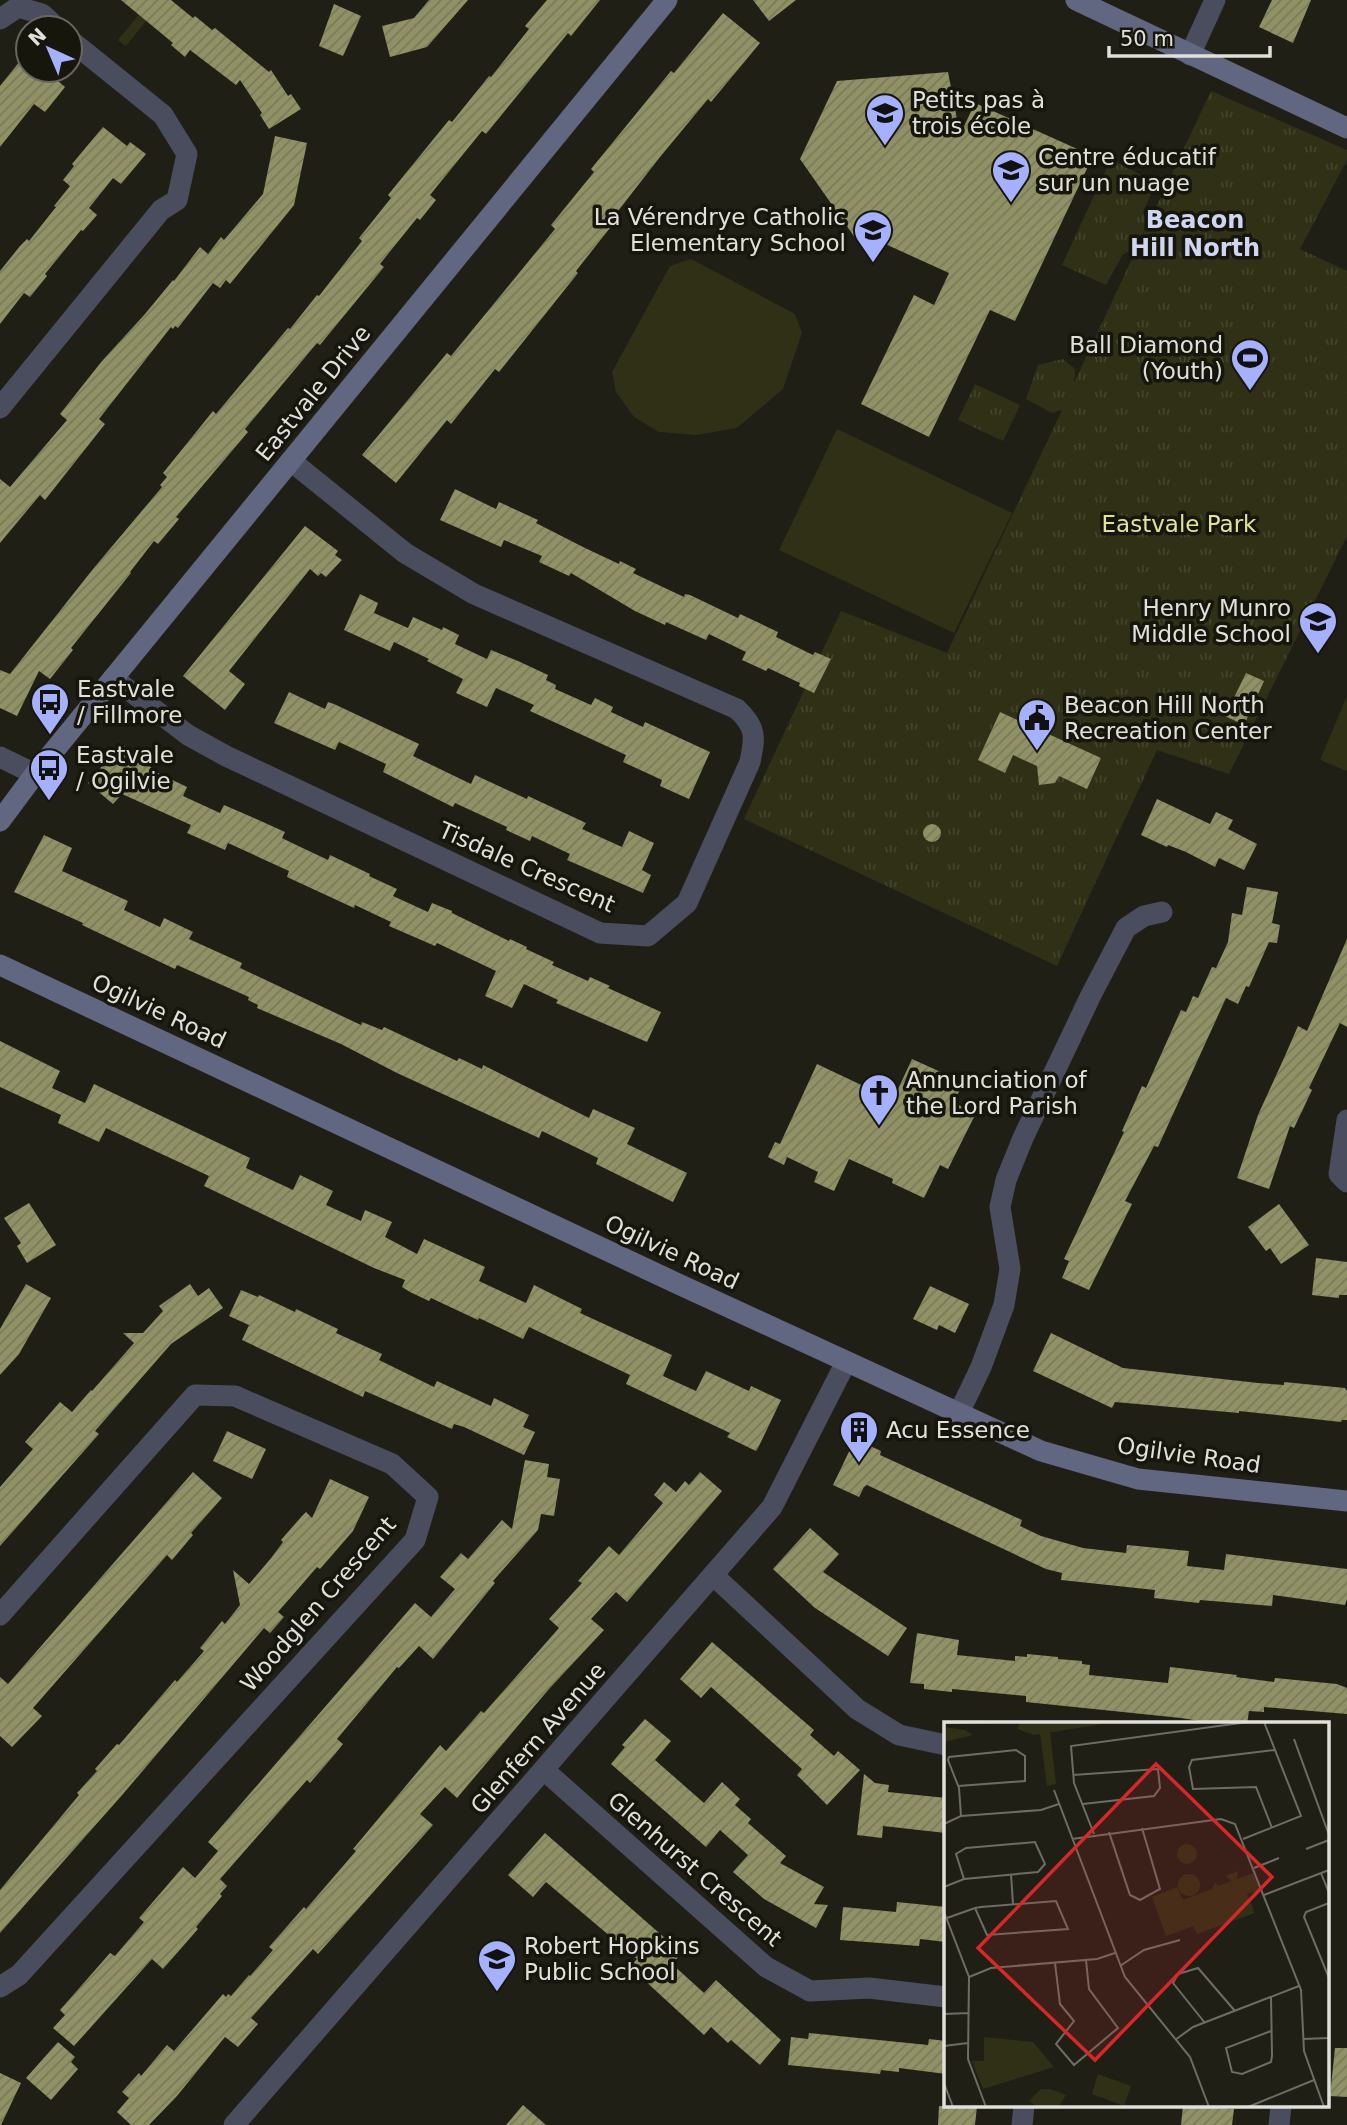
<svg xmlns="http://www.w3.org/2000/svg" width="1347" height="2125" viewBox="0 0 1347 2125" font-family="'DejaVu Sans',sans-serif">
  <defs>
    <pattern id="park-tufts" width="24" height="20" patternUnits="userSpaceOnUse" patternTransform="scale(1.75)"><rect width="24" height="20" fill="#303016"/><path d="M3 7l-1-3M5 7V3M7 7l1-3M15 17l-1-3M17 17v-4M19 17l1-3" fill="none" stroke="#44442c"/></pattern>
    <pattern id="building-hatch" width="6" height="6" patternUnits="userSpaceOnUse" patternTransform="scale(1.75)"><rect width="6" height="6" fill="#919166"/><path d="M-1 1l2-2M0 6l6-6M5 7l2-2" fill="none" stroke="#7a7a5b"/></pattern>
  </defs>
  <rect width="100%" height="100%" fill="#1f1f16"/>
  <g fill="#303016">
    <polygon points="151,0 163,0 126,46 118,40"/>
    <polygon points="691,259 795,314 802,333 783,389 737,428 696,435 659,432 634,417 616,392 612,372 670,266"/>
    <polygon points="837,429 1012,513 954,633 779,550"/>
    <polygon points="1347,696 1347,771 1320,760"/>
  </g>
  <g fill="url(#park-tufts)">
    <polygon points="1211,91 1347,150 1347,160 1300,249 1347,271 1347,536 1229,774 1157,750 1057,966 744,819 841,611 947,653 1062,410 1052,413 1026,399 1038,365 1063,359 1075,369 1074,383 1137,248 1123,254 1106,285 1062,265 1111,159 1156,183 1143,212 1147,223 1141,239"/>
    <polygon points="975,384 1020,405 1003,441 958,420"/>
  </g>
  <g fill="url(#building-hatch)">
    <polygon points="121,0 171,0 193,18 195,16 212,30 215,28 269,72 271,70 288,96 291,94 301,109 269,129 260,115 262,113 240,80 236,85 190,50 185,57 171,45 173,43"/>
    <polygon points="429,0 468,0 427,47 390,57 382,26 414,18"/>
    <polygon points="547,0 600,0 571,36 568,33 486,134 482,131 430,195 436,200 420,220 417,218 380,264 384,267 320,345 317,343 245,429 248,432 176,517 179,519 158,544 154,541 130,572 131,573 71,648 73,650 50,679 39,671 17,716 0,708 0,670 10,674 93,569 162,487 160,485 167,477 163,473 213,411 216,414 288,328 290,329 317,295 319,296 362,241 359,238 391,198 388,195 449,120 452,122 489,76 491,77 529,29 525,26"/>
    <polygon points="753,0 796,0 769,21"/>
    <polygon points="1272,0 1311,0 1293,43 1259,27"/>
    <polygon points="334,4 361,16 343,56 319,46"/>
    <polygon points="723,13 760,43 711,102 708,99 660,157 618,211 621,214 576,271 578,273 499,372 495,369 451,424 447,420 396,483 362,455 447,353 451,356 555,229 551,225 594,172 591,169 671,71 674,73"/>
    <polygon points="28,51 28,70 45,70 65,87 45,112 34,104 0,147 0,86"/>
    <polygon points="948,72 960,135 975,103 1093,156 1015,321 990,310 929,437 861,404 914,295 934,305 949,273 883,243 867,255 800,159 837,81"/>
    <polygon points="103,127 127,146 130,142 146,154 121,184 113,178 89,208 97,215 83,231 81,230 45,274 47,276 30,297 24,293 0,324 0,271 20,246 27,239 29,241 56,207 54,206 70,186 63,180 74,166 72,164"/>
    <polygon points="275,136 307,143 294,205 230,284 226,280 220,288 213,283 178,328 175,326 173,329 171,327 99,419 105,424 45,500 40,495 0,543 0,479 10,487 67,420 60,414 102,361 145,314 173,280 174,281 200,247 208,254 221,237 224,240 263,194"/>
    <polygon points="455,489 496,509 499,502 538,520 536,523 583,547 619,564 620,561 636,569 633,573 684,597 685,594 690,595 738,618 740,614 778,632 776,637 813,655 815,652 831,659 814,693 799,686 800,683 768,668 766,671 742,660 746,652 709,634 706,640 666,622 665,625 635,611 571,573 569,576 539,562 542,556 504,540 501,547 440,520"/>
    <polygon points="305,526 338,551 335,555 342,560 326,577 321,573 318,576 310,569 229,671 245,684 225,710 183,676"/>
    <polygon points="360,594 378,603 374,613 408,628 413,617 442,630 443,627 459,635 455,644 487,659 491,650 518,661 548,675 546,680 556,685 555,689 591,705 595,698 613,707 611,712 643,727 645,722 710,752 689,799 660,786 662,780 623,762 626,755 530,711 534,705 496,688 487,707 456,693 463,679 427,661 429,659 394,642 390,651 344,630"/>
    <polygon points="1246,673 1264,681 1244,725 1225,716"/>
    <polygon points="289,692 325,709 328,702 334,704 419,744 413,756 471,784 475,775 527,799 528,796 586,823 582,829 622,847 629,831 654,843 642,870 651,875 643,893 567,860 570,854 532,836 530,841 506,830 507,827 455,803 453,807 383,772 386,764 339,742 335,750 274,723"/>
    <polygon points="1000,712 1101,758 1087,789 1059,776 1055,783 1039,785 1037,766 1013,755 1005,773 978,760"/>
    <polygon points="121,743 158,773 187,787 183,796 220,813 224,805 254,818 285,832 282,838 292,843 328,860 330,855 370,874 369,876 397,889 393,896 428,912 432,903 452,911 452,913 509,941 510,939 527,947 526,949 554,962 552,965 588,981 590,977 610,986 608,988 661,1012 647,1042 556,1003 558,1000 524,984 512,1008 485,996 496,971 437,943 435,946 389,926 391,922 355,905 354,908 287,877 289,871 228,843 225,850 187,833 191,825 122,794 113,804 88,783"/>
    <polygon points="1157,799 1210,824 1216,812 1233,820 1228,829 1257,844 1244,870 1219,858 1215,867 1186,852 1168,845 1167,847 1141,835"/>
    <circle cx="932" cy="833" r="9"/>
    <polygon points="44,835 72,848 62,871 128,901 124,910 160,927 164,918 193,932 189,939 242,963 240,968 361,1025 362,1022 382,1030 384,1027 457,1061 459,1058 482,1069 483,1065 589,1118 593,1109 635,1128 627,1144 687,1173 673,1202 596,1164 598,1158 542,1131 539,1138 397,1073 341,1044 257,1008 258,1005 248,1000 249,997 177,965 175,969 82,925 83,923 14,892"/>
    <polygon points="1247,887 1278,892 1272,923 1280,925 1277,943 1269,942 1249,987 1246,986 1238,1004 1226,998 1158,1147 1154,1146 1125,1201 1132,1204 1089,1290 1062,1278 1069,1261 1064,1259 1124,1132 1122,1131 1142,1086 1146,1088 1181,1010 1186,1012 1193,996 1198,998 1212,967 1216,968 1228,942 1232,913 1242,915"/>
    <polygon points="1347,939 1347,1027 1340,1023 1309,1088 1312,1090 1294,1128 1290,1126 1269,1189 1237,1178 1258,1115 1284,1058 1298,1026 1307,1031"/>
    <polygon points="0,1041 60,1071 52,1088 85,1103 94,1084 250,1158 246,1168 293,1190 300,1175 333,1191 326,1205 361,1221 365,1210 392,1222 385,1237 417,1254 424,1239 485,1267 479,1281 526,1303 534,1285 582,1309 580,1313 672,1355 663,1376 696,1391 706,1371 749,1391 751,1386 781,1400 759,1446 756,1451 727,1437 730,1433 626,1384 630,1375 529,1327 523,1339 479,1318 478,1320 431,1298 429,1301 410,1292 402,1287 405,1280 374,1268 204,1186 209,1176 153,1150 106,1128 99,1142 58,1123 61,1115 0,1087"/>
    <polygon points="912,1059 963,1082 954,1103 976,1113 948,1169 940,1165 924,1198 892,1183 893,1179 849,1159 834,1191 814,1182 818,1172 787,1157 784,1165 768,1157 775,1142 780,1144 817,1064 893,1100"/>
    <polygon points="29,1203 56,1245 27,1263 17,1246 21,1243 4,1218"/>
    <polygon points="1279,1204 1309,1245 1281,1264 1270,1248 1266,1251 1248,1227"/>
    <polygon points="1316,1258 1347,1262 1347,1295 1339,1295 1339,1298 1312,1295"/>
    <polygon points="26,1284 51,1298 19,1354 0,1375 0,1329"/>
    <polygon points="190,1284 198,1296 209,1288 223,1308 171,1344 95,1431 99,1434 0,1546 0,1487 33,1449 25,1442 60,1402 72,1412 91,1390 92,1391 134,1343 123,1333 143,1333 163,1311 159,1306"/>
    <polygon points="930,1286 969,1304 955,1333 939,1325 937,1330 913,1319"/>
    <polygon points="241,1290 258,1297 259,1295 295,1312 296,1309 338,1329 336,1333 382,1354 379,1360 434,1387 437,1381 491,1406 494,1398 529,1415 523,1427 535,1432 524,1455 464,1427 454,1424 452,1429 365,1391 363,1397 242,1340 249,1325 229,1316"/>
    <polygon points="1051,1333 1123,1368 1258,1383 1284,1385 1284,1382 1345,1388 1347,1391 1347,1420 1342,1420 1341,1422 1239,1411 1239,1413 1115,1402 1112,1408 1033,1371"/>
    <polygon points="227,1431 266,1449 252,1479 213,1461"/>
    <polygon points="855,1439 881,1451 880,1455 1022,1520 1020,1526 1041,1536 1083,1548 1126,1553 1127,1545 1189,1551 1187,1566 1224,1570 1226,1554 1347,1569 1347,1599 1345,1605 1273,1595 1272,1606 1200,1600 1199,1603 1154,1598 1155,1590 1061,1580 1062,1573 1046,1569 867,1485 864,1487 859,1497 833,1485"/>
    <polygon points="525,1460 549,1464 547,1477 560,1479 554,1516 541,1514 538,1530 493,1581 495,1583 433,1659 419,1646 399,1668 397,1667 337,1739 343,1744 335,1754 310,1783 307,1780 220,1879 227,1886 220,1894 222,1896 196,1927 198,1929 163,1969 152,1959 74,2046 53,2028 65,2015 60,2010 110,1953 115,1956 144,1922 139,1918 183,1867 195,1878 218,1851 208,1842 415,1603 431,1617 455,1589 440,1577 461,1553 468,1559 502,1520 512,1529"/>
    <polygon points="193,1472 222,1498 191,1533 193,1535 172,1560 167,1555 33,1708 42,1716 12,1747 0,1736 0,1677 8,1684"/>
    <polygon points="700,1472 722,1491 627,1602 616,1592 591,1619 604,1630 549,1689 457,1798 445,1787 420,1814 433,1825 318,1954 313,1949 275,1991 251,2018 258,2024 238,2047 225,2037 177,2096 149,2125 131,2125 117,2112 129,2098 122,2092 139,2073 141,2076 167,2045 174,2051 223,1994 226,1997 228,1994 231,1996 249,1975 250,1976 273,1950 269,1947 304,1907 306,1909 356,1851 353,1849 440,1745 446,1751 481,1711 484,1713 559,1628 549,1619 582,1583 578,1581 609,1546 619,1555 663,1503 654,1495 664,1482 676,1492 685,1481 689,1485"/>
    <polygon points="330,1479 369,1497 353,1531 320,1569 317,1567 278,1612 284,1617 270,1633 264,1628 123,1794 0,1933 0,1890 79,1795 77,1793 97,1771 95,1769 117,1744 119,1745 175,1680 177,1682 204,1651 200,1648 222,1621 225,1624 240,1605 233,1570 249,1584 272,1557 283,1542 281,1540 302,1516 306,1512 312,1518"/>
    <polygon points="810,1528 839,1554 823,1572 907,1628 888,1656 815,1608 773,1569"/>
    <polygon points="917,1633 959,1640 957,1655 1015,1661 1015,1656 1027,1657 1027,1654 1058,1657 1058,1659 1082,1661 1082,1664 1090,1665 1089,1675 1168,1683 1170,1667 1237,1675 1236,1677 1274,1682 1275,1678 1337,1684 1347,1688 1347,1714 1264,1707 1264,1712 1249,1711 1247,1724 1219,1724 1181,1718 1026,1702 1026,1696 952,1689 952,1692 924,1689 924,1684 910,1683"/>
    <polygon points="712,1642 814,1730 810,1735 834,1756 838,1751 860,1770 827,1805 797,1775 802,1769 711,1687 701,1698 680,1679"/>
    <polygon points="645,1719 671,1741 655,1760 704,1803 722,1782 740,1799 735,1805 751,1819 748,1823 786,1856 780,1863 824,1887 814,1904 828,1905 816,1928 764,1899 733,1872 748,1855 720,1830 706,1847 611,1764 625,1747 622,1745"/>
    <polygon points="864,1774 875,1783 889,1785 888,1792 946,1798 946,1833 883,1826 882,1838 857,1835"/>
    <polygon points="545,1833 682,1953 672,1964 704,1993 716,1980 781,2040 760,2065 731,2040 728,2043 711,2027 704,2035 630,1967 637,1959 546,1882 533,1897 508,1875"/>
    <polygon points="897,1902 946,1907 946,1942 920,1939 919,1946 840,1940 843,1907 896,1912"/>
    <polygon points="809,2033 928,2045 929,2039 946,2041 946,2074 899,2068 899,2072 881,2070 880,2074 788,2065 791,2037 808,2039"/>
    <polygon points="58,2042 75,2057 71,2062 78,2069 51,2100 26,2078"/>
    <polygon points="1335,2048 1347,2048 1347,2097 1330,2096"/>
    <polygon points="0,2073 21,2083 1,2125 0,2125"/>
    <polygon points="523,2105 546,2125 506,2125"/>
    <polygon points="939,2106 977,2106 975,2125 938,2125"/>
    <polygon points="1183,2106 1234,2109 1232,2125 1181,2125"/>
  </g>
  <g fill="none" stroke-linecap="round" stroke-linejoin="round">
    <g stroke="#4a4d5d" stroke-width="21">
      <polyline points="0,19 18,7 42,14 57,28"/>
      <polyline points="1190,55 1215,0"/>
      <polyline points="0,408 161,210 177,200 187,154 163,115 70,40"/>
      <path d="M113,678L188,735L226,756L600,933L648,936L687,903L750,762C755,737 757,728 737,709L474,594L405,553L291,461"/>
      <polyline points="0,757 35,774"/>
      <polyline points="1347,1120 1339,1174 1347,1182"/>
      <polyline points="958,1415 981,1367 1004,1305 1010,1269 1000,1207 1006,1180 1023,1138 1091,995 1126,928 1144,916 1162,912"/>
      <polyline points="713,1575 857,1709 899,1735 946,1745"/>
      <polyline points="0,1615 195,1395 235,1396 392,1464 428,1497 415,1540 19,1975 0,1987"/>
      <polyline points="544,1770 766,1967 810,1991 869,1988 946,1997"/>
      <polyline points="234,2125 772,1507 846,1362"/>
      <polyline points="1022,2125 1024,2106"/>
      <polyline points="1279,2125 1281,2106"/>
    </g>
    <g stroke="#626781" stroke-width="21">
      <polyline points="1076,0 1347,128"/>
      <polyline points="0,821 35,774 667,0"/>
      <polyline points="0,965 674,1282 1041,1451 1138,1479 1347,1501"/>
    </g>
  </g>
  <defs>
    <symbol id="school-pin" viewBox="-11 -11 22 30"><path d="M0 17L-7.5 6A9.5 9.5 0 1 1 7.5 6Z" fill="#a5b1fc" stroke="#16160d"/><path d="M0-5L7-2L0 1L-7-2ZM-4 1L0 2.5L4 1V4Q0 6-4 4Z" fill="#111"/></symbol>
    <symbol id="stadium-pin" viewBox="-11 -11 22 30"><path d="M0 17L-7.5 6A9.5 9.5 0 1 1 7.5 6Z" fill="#a5b1fc" stroke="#16160d"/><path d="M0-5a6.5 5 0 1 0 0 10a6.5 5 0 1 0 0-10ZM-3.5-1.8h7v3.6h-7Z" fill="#111"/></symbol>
    <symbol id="bus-pin" viewBox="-11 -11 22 30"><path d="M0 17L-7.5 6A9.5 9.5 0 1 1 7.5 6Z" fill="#a5b1fc" stroke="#16160d"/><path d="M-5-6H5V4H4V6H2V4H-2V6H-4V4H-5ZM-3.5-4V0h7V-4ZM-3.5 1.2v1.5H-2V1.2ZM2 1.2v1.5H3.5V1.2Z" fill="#111"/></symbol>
    <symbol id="civic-pin" viewBox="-11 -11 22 30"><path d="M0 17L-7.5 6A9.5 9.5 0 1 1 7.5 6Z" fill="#a5b1fc" stroke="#16160d"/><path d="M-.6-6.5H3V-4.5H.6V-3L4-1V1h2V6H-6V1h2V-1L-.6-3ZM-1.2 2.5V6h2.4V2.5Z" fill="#111"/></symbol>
    <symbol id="church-pin" viewBox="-11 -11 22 30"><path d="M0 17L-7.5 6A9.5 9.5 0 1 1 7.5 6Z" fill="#a5b1fc" stroke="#16160d"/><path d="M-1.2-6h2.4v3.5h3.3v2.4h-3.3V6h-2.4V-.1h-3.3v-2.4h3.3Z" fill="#111"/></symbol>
    <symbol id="building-pin" viewBox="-11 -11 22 30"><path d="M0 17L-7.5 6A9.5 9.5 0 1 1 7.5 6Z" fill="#a5b1fc" stroke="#16160d"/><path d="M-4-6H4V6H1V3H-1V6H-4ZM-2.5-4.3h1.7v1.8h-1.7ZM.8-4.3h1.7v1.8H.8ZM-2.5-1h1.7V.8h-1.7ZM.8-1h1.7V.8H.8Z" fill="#111"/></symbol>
  </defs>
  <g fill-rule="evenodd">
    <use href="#school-pin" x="863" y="91" width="44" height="60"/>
    <use href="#school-pin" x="989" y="148" width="44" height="60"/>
    <use href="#school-pin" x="851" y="208" width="44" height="60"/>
    <use href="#stadium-pin" x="1228" y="336" width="44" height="60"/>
    <use href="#school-pin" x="1296" y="599" width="44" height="60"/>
    <use href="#bus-pin" x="28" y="680" width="44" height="60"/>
    <use href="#civic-pin" x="1015" y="696" width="44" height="60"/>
    <use href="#bus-pin" x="27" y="746" width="44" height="60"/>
    <use href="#church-pin" x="857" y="1071" width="44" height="60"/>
    <use href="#building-pin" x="837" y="1408" width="44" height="60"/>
    <use href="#school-pin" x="475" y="1937" width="44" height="60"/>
  </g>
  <g text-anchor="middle" stroke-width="7" stroke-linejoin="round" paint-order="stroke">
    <g font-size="23" fill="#e1e1db" stroke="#16160d" text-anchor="start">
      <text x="912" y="108">Petits pas à<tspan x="912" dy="26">trois école</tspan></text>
      <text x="1038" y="165">Centre éducatif<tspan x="1038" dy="26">sur un nuage</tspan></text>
      <text x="846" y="225" text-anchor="end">La Vérendrye Catholic<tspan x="846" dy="26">Elementary School</tspan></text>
      <text x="1223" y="353" text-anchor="end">Ball Diamond<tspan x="1223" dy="26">(Youth)</tspan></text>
      <text x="1291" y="616" text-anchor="end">Henry Munro<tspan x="1291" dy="26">Middle School</tspan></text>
      <text x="77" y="697">Eastvale<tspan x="77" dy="26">/ Fillmore</tspan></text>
      <text x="1064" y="713">Beacon Hill North<tspan x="1064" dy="26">Recreation Center</tspan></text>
      <text x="76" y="763">Eastvale<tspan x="76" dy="26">/ Ogilvie</tspan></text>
      <text x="906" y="1088">Annunciation of<tspan x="906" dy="26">the Lord Parish</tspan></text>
      <text x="886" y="1438">Acu Essence</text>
      <text x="524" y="1954">Robert Hopkins<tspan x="524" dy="26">Public School</tspan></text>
    </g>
    <g font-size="23" fill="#e1e1db" stroke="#16160d">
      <text transform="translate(313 393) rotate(-51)" y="8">Eastvale Drive</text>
      <text transform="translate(527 867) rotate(24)" y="8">Tisdale Crescent</text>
      <text transform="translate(159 1011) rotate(25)" y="8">Ogilvie Road</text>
      <text transform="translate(672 1252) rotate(25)" y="8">Ogilvie Road</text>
      <text transform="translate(1189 1455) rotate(8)" y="8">Ogilvie Road</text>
      <text transform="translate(318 1604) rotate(-49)" y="8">Woodglen Crescent</text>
      <text transform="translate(538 1738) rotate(-49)" y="8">Glenfern Avenue</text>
      <text transform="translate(695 1869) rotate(41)" y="8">Glenhurst Crescent</text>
    </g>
    <g font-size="23" fill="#e2e29b" stroke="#16160d">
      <text x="1179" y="532">Eastvale Park</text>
    </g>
    <g font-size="24" font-weight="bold" fill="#d0d6f2" stroke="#16160d">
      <text x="1195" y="228">Beacon<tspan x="1195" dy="28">Hill North</tspan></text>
    </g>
  </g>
  <g transform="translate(944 1722)">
    <rect width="385" height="385" fill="#1f1f16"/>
    <path d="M106,10L112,62L103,64L96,11ZM233 132a10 10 0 1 1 20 0a10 10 0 1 1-20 0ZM234 163a11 11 0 1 1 22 0a11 11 0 1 1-22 0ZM154,352L187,364L180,384L148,372ZM97,367H106L122,373L114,385H93L85,379Z" fill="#303016"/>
    <path d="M76,0L94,1L171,0L90,13L73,7ZM0,5L21,8L29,13L0,20Z" fill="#303016"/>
    <path d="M294,149L293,157L309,151L316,168L303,172L311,191L253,212L249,204L222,214L208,175L233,165L239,178L268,167L271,160L274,164L288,159L281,154ZM40,315L89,320L110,345L39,367L28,339H40Z" fill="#303016"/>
    <path fill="none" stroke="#6d6d65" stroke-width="2" d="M0,1L49,0M350,17L385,113M129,53L214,47L216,66L210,74L139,82M14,64L81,59V34L72,28L5,35L4,38L11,56L15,66L17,94M110,68L181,255L246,335L265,385M0,102L17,94L97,88L115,82M328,106L312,65L249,67L245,45L248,38L331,28M165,110L186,173L196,178L216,167L198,106M150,112L130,61L127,24L304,0M128,117L277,97L291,102L357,268L360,329L380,385M299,117L357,94L320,0M362,127L385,118M310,146L335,136M377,151L385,171M67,152L69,182M0,165L20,157L94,150L101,142L91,120L22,126L12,132L20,157M320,173L385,148M385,181L362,190L360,195L385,256M0,190L25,255L24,337L42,385M3,196L31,186L37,185L112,179L124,207L43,213L31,186M111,241L116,282L130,299L112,322L130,343L174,306L145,267L142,238M176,244L200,228L236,218M25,255L47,246L153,237L171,231M327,275L328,334L327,340L298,352L288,350L282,326L327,309M0,292L25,291M261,301L229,261L234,252L254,246L291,289M359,317L385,316M231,318L249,305L355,264M0,324L24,321M0,361L9,385M304,385L370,358"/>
    <path fill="#d62828" fill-opacity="0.15" stroke="#d62828" stroke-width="3.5" d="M212,42L328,155L151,338L34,226Z"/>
    <rect width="385" height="385" fill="none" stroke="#e1e1db" stroke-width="3.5"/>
  </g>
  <g transform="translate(49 49) rotate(316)"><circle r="33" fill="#16160d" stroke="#67675f" stroke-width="2"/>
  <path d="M0-5L12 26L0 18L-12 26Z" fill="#a5b1fc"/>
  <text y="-10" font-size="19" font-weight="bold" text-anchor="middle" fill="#e1e1db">N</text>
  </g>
  <path d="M1109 46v10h161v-10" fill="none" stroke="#e1e1db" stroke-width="3.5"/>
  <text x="1120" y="46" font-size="21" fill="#e1e1db" stroke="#16160d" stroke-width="5" paint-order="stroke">50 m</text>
</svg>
